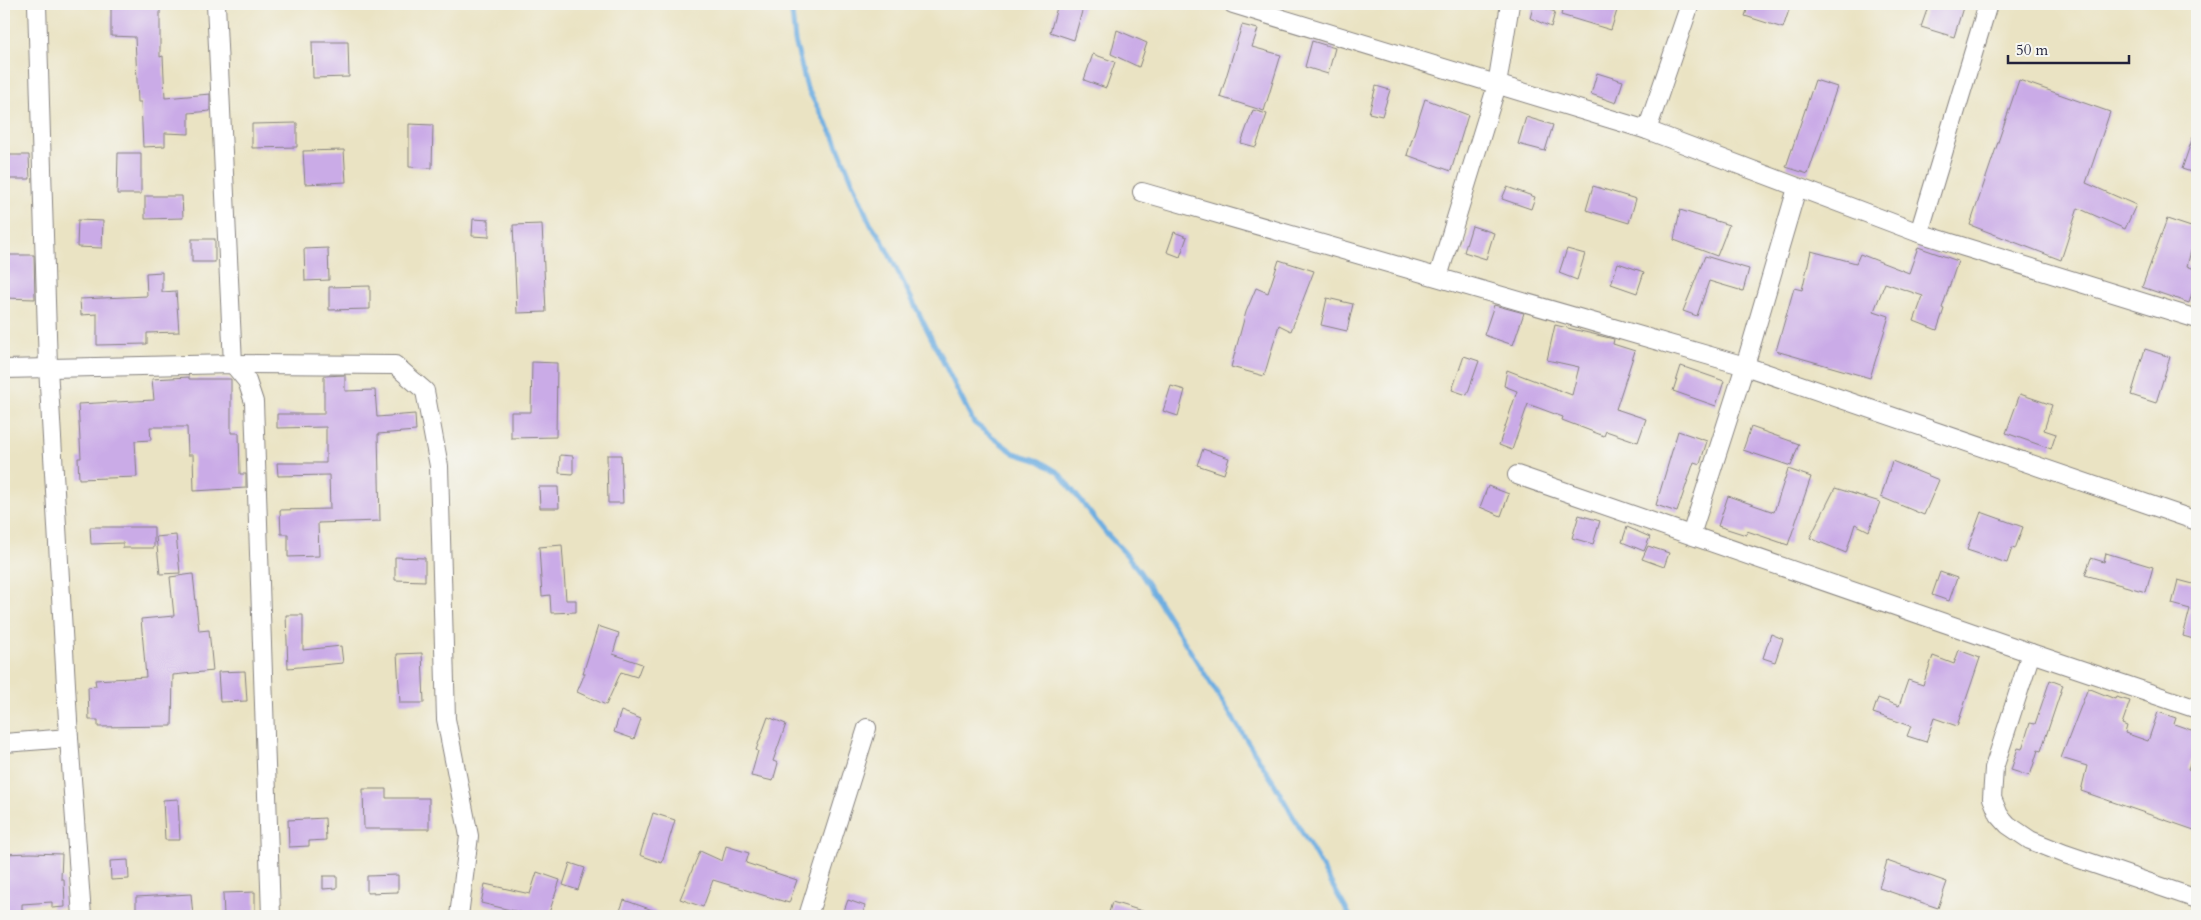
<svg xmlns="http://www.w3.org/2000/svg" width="2201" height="920" viewBox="0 0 2201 920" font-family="Cardo,serif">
  <rect width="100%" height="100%" fill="#f6f6f2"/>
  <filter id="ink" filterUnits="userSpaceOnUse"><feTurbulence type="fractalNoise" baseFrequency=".02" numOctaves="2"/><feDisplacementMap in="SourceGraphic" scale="10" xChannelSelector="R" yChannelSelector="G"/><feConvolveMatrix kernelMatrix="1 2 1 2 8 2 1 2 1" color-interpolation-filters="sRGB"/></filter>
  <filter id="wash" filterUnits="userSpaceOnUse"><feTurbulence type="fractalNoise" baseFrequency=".0096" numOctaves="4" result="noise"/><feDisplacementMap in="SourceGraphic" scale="20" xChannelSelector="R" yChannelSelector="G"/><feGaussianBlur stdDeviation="1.12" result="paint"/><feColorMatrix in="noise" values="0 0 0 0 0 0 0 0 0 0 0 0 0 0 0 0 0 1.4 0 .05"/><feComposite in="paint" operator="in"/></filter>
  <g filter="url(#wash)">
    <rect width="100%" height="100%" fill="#eae3c3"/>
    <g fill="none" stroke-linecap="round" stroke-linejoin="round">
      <polyline stroke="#6eaee1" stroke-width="5" points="791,4 795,41 807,88 834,137 869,221 882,240 974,423 1014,453 1039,461 1059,473 1105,532 1124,552 1140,572 1274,783 1350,916"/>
    </g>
    <g id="blocks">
      <g fill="#caabe7">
        <polygon points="111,4 160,4 160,57 163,56 165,98 210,94 210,111 189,113 189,134 165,133 165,146 143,147 141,102 138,102 135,37 111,36"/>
        <polygon points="1058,4 1084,4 1074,40 1050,32"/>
        <polygon points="1534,4 1555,12 1551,27 1530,18"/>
        <polygon points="1564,4 1619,4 1611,30 1561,15"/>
        <polygon points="1749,4 1791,4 1783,28 1745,16"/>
        <polygon points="1929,4 1964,4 1954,37 1921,27"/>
        <polygon points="1242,25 1258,29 1252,47 1281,55 1264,111 1220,97"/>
        <polygon points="1117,30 1147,43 1139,67 1111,54"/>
        <polygon points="1312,41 1335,48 1328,74 1305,67"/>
        <polygon points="312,42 348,42 349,77 313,78"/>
        <polygon points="1093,54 1115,62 1106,88 1084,80"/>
        <polygon points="1597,73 1623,81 1616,103 1591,94"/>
        <polygon points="1815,80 1837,87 1808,174 1786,167"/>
        <polygon points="2019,80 2110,112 2086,183 2136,205 2125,229 2078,208 2061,260 1970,225"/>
        <polygon points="1376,86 1390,90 1382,116 1369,113"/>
        <polygon points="1425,99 1468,115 1451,171 1407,155"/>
        <polygon points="1253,110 1267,114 1256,147 1241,143"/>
        <polygon points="1526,117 1553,125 1545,151 1518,144"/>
        <polygon points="297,123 297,147 252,148 252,124"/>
        <polygon points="409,124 433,125 432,168 409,167"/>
        <polygon points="2195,131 2197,132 2197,174 2182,169"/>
        <polygon points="344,150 346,182 305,184 303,151"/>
        <polygon points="118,153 141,153 141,194 117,194"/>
        <polygon points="4,155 29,155 30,179 4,179"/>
        <polygon points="1593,186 1636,199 1629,223 1586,210"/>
        <polygon points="1507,187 1535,197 1531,209 1502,199"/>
        <polygon points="145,196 182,196 183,218 145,219"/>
        <polygon points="1680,210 1729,225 1717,256 1674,240"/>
        <polygon points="473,219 489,220 489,237 472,236"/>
        <polygon points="2167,219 2197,229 2187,266 2197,270 2197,278 2189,303 2142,287"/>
        <polygon points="78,220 103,221 102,248 77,247"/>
        <polygon points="542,224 546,312 517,313 513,225"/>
        <polygon points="1472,226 1494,233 1486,259 1464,252"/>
        <polygon points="1174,232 1187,237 1180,257 1167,252"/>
        <rect x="192" y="239" width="23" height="23"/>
        <polygon points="1918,247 1958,261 1942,308 1944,309 1937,330 1914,321 1923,296 1885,283 1874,311 1889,316 1870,378 1776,351 1794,288 1802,290 1811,251 1856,263 1860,254 1909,273"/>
        <polygon points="328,248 329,280 305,281 304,249"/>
        <polygon points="1567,249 1585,254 1577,280 1559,273"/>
        <polygon points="4,255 34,255 35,299 4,298"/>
        <polygon points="1705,256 1749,269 1743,291 1709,281 1697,316 1683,311"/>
        <polygon points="1279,260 1314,271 1291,331 1279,325 1264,376 1231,367 1246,312 1256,288 1268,293"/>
        <polygon points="1618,263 1644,272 1637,293 1611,284"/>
        <polygon points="162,272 162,292 176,291 179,332 147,333 147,344 97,345 97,314 81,315 80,299 147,296 146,273"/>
        <polygon points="370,286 370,309 329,310 329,287"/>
        <polygon points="1327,298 1353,304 1347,331 1321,325"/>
        <polygon points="1494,305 1524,313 1513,345 1484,335"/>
        <polygon points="1555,325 1614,339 1613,344 1635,351 1616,409 1646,419 1638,442 1606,431 1604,436 1562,420 1563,417 1528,404 1512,450 1499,445 1517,391 1504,386 1507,370 1572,395 1579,367 1547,360"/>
        <polygon points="2145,349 2170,357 2156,403 2131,395"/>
        <polygon points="1464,356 1479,361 1467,395 1452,390"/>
        <polygon points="532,362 557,363 556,437 511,438 511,412 531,412"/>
        <polygon points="1681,366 1724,381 1716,406 1673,391"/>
        <polygon points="345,375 345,391 375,390 377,417 415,414 416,431 378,434 380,521 318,523 319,556 288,557 288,534 281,534 280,510 330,509 329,475 278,476 277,463 326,463 326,427 277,428 277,414 324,414 324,376"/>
        <polygon points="189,377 189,379 231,379 231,433 239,433 240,474 246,474 246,488 194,491 193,455 188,455 187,427 150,427 151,440 135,441 137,477 79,479 78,458 81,458 78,404 154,400 152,379"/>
        <polygon points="1171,386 1185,390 1178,416 1163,411"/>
        <polygon points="2020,394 2052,405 2044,430 2056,434 2051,449 2006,433"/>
        <polygon points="1751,427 1799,444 1791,466 1743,450"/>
        <polygon points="1678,431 1707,441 1700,464 1694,462 1677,512 1656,505"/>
        <polygon points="1203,449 1229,458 1224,474 1197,465"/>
        <polygon points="560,455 573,456 573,474 559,473"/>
        <polygon points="607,455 621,455 623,503 608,503"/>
        <polygon points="1892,461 1939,480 1924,515 1881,497"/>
        <polygon points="1788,469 1811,477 1788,545 1747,531 1746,535 1718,526 1728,496 1774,512"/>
        <polygon points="1488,486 1509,494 1501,516 1480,507"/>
        <polygon points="539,487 558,487 559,508 540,508"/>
        <polygon points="1835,488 1880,502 1869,531 1855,524 1846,553 1810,538"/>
        <polygon points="1981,512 2023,527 2015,549 2012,548 2007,563 1967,550"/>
        <polygon points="1579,515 1600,521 1593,544 1572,538"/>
        <polygon points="90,527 154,527 154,548 123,548 123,543 91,544"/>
        <polygon points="1627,527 1650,537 1644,551 1622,542"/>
        <polygon points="176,535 180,573 160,574 156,537"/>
        <polygon points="562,545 566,600 576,600 576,612 551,613 550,595 542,596 539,547"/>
        <polygon points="1648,546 1669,553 1664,567 1642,559"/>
        <polygon points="2106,553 2153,567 2146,592 2085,575 2091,558 2104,562"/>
        <polygon points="395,557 425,558 425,581 395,580"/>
        <polygon points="1940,572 1957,578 1949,601 1932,595"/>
        <polygon points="193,574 199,631 209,630 213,671 173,675 172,726 98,727 98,720 89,720 88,687 96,686 95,680 146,677 141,619 174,616 170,577"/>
        <polygon points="2178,580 2197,585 2197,640 2183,636 2190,609 2172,604"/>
        <polygon points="286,615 303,615 303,650 341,646 343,663 288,668"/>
        <polygon points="598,626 619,633 613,654 642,664 637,677 621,672 606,705 577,692 585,673 583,673"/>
        <polygon points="1771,634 1783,639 1775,662 1763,658"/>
        <polygon points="1959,650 1980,658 1957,726 1934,718 1926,742 1907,736 1911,726 1873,713 1878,698 1899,706 1908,680 1923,685 1933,656 1954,664"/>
        <polygon points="422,653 424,703 400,703 397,654"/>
        <polygon points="245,671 247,701 220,702 218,672"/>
        <polygon points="2050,680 2063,685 2041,751 2038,750 2030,776 2011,770 2018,748 2022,749 2030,723 2035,724"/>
        <polygon points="2088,688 2115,699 2116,697 2130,701 2122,724 2127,726 2125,733 2148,741 2158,712 2176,718 2174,724 2197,732 2197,743 2188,769 2197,772 2197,831 2081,791 2087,766 2061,758"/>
        <polygon points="621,711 641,719 634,739 614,732"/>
        <polygon points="768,717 786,724 773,761 778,763 773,781 751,776 758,751 756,750"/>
        <polygon points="363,789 386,789 386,798 429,798 429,829 364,829"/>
        <polygon points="178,799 180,840 165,840 163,800"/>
        <polygon points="653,813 675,820 662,863 640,855"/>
        <polygon points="325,818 326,840 309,841 309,846 289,847 288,820"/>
        <polygon points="726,846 749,853 746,863 797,880 789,903 713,880 703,907 680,899 700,851 722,861"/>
        <polygon points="31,853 62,854 61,879 64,879 65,907 52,908 52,902 22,904 22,916 4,916 4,854"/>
        <polygon points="128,860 129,879 111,880 110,861"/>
        <polygon points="1887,861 1947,882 1938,908 1879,888"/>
        <polygon points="570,863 585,868 578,890 563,885"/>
        <polygon points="537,872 560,880 548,916 522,916 523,913 481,903 485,884 530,894"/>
        <polygon points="398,875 398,892 367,893 367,876"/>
        <polygon points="323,876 337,876 337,888 323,889"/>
        <polygon points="255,892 255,916 224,916 223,893"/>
        <polygon points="191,894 193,916 136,916 136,897"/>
        <polygon points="624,900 664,914 663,916 618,916"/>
        <polygon points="848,900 865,906 862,916 842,916"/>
        <polygon points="1112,902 1149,913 1148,916 1108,916"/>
      </g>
    </g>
  </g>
  <g filter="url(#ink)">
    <use href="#blocks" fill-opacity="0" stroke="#86827f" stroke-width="1"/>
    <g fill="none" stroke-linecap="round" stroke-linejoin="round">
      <defs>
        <g id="minor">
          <polyline points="37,4 48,367 69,738 82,916"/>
          <polyline points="216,4 233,364 247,381 254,402 271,916"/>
          <polyline points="1233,4 1647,130 1919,233 2197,319"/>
          <polyline points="1647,130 1690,4"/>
          <polyline points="1142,192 1745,366 2197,521"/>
          <polyline points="1919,233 1988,4"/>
          <polyline points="1438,277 1497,85 1510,4"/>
          <polyline points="4,369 233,364 395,365 425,391 439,466 446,719 469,836 459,916"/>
          <polyline points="1517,475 2031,653 2197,709"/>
          <polyline points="1691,535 1745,366 1797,188"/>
          <polyline points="2031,653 1994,768 1992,798 1999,815 2008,825 2030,840 2065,854 2197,899"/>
          <polyline points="4,743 69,738"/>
          <polyline points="808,916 867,728"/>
        </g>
      </defs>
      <use href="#minor" stroke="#86827f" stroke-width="20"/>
      <use href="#minor" stroke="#fff" stroke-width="18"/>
    </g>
  </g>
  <rect width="2201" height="920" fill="none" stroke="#f6f6f2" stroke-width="20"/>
  <path d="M2008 55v8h121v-8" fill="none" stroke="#22223b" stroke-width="2.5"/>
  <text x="2016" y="55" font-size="15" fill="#22223b" stroke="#f6f6f2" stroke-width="4" paint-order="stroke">50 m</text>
</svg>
